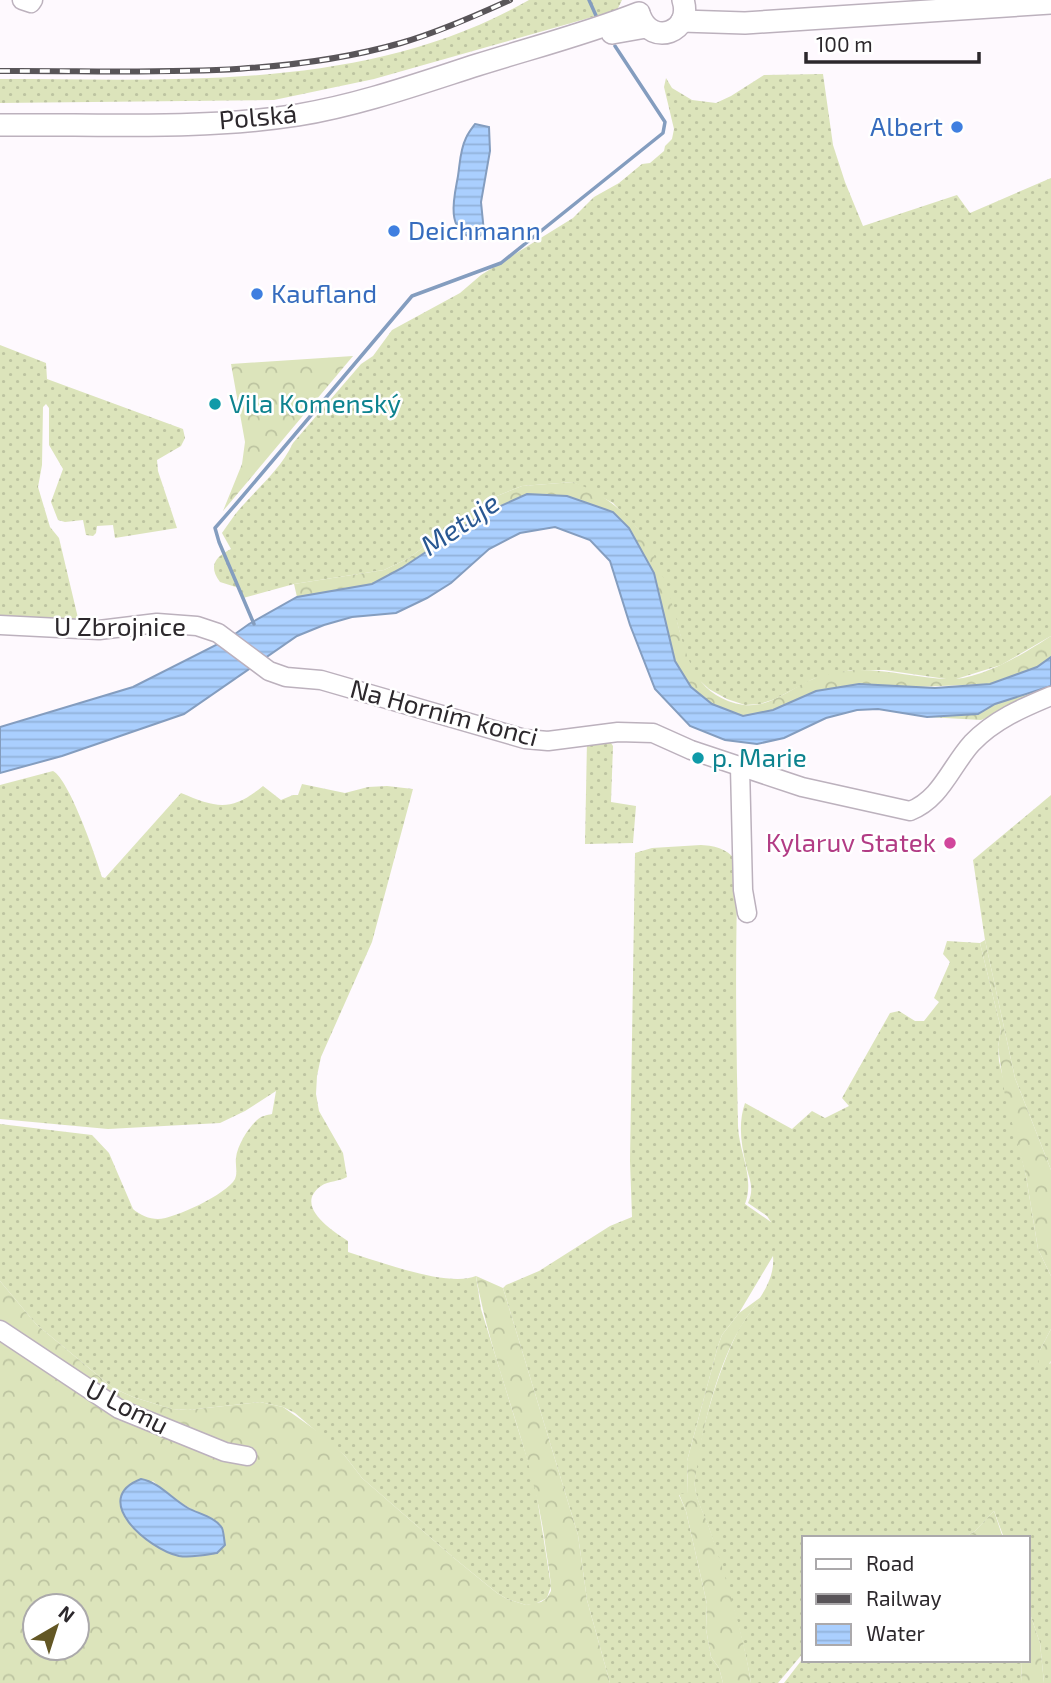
<svg xmlns="http://www.w3.org/2000/svg" width="1051" height="1683" viewBox="0 0 1051 1683" font-family="'Exo 2',sans-serif">
  <defs>
    <pattern id="grass-dots" width="8" height="8" patternUnits="userSpaceOnUse" patternTransform="scale(1.75)"><rect width="8" height="8" fill="#dce4bb"/><path d="M2 2h.1M6 6h.1" fill="none" stroke="#bdc4a1" stroke-width="1.8" stroke-linecap="round"/></pattern>
    <pattern id="forest-crowns" width="20" height="18" patternUnits="userSpaceOnUse" patternTransform="scale(1.75)"><rect width="20" height="18" fill="#dce4bb"/><path d="M2 6a3 3 0 1 1 6 0M12 15a3 3 0 1 1 6 0" fill="none" stroke="#bdc4a1"/></pattern>
    <pattern id="water-rules" width="6" height="5" patternUnits="userSpaceOnUse" patternTransform="scale(1.75)"><rect width="6" height="5" fill="#aacffe"/><path d="M0 2.5h6" fill="none" stroke="#92b2da"/></pattern>
  </defs>
  <rect width="100%" height="100%" fill="#fef9fe"/>
  <g fill="url(#grass-dots)">
    <path d="M529,0H622L617,10L374,79L274,100L0,103V79C178,79 368,92 529,0Z"/>
    <path d="M823,74L833,145L845,182L863,226L957,195L970,213L1051,178V636L1001,665L953,680L884,670H851L813,679L775,699L760,704L745,705L727,699L709,689L697,678L686,657L677,622L646,541L636,527L613,503L573,482L522,486L487,500L409,558L384,570L294,584L243,598L239,588L220,582C208,566 215,557 231,549L222,533C229,523 236,512 245,503C263,483 281,468 293,443L361,364L373,356L392,330L460,293L481,275L573,218L594,197L619,183L642,164L650,163L664,151L665,146L672,139L674,129L664,87L666,78L672,88L692,100L716,103L731,96L764,75Z"/>
    <polygon points="0,345 46,363 47,379 183,429 185,438 181,446 157,460 158,471 177,528 115,538 113,525 97,526 96,533 93,536 86,535 83,520 65,522 58,520 51,502 63,469 49,445 49,408 46,404 43,407 42,465 38,487 50,527 59,538 78,618 65,620 0,616"/>
    <polygon points="609,740 613,746 611,802 636,806 633,843 585,844 587,741"/>
    <path d="M53,771C69,779 96,857 102,877L105,878L181,793C217,808 231,812 263,786L281,800L293,795H298L302,784L345,793L368,787L387,786L413,789L372,942L321,1057L317,1076L316,1094L319,1111L343,1153L347,1177C341,1181 328,1181 321,1186C293,1206 333,1231 348,1241V1252C378,1261 448,1288 476,1276L481,1309L535,1484L551,1586L547,1598L535,1604L526,1605L507,1599L497,1593L454,1558L362,1478L345,1456L295,1413L283,1407L260,1402L188,1410L172,1409L133,1397L113,1388L36,1324L0,1281V1124L92,1135L109,1153L133,1209C140,1215 149,1219 158,1219C174,1219 227,1194 235,1179C238,1172 235,1165 236,1158C237,1146 248,1128 257,1120C261,1116 267,1115 272,1114L276,1091L245,1111L220,1123L108,1129L0,1119V785Z"/>
    <polygon points="1051,795 1051,1170 1015,1078 985,940 973,860"/>
    <path d="M701,845C717,846 728,849 738,863C735,950 736,1038 738,1126C739,1153 755,1178 745,1204L771,1222L767,1216L748,1203C755,1188 749,1179 746,1165C741,1144 738,1123 745,1103L792,1129L812,1111L825,1118L849,1106L842,1098L890,1013L899,1011L915,1021H924L939,1002L934,998L950,962L943,954L947,941L980,943L1001,1029L998,1047L999,1061L1026,1176L1038,1249L1051,1276V1329L1040,1350L1050,1364L1051,1361V1683H1044L1040,1643L1028,1608V1538H1004L994,1511L975,1531L964,1538H804V1652L778,1683H751C743,1633 726,1583 711,1534C706,1516 693,1498 695,1479C699,1434 718,1371 738,1331C751,1307 776,1285 773,1256L739,1313L722,1335L718,1346L687,1461L688,1494L679,1495L686,1511L707,1604L706,1629L711,1657L719,1668L723,1683H610L587,1600L578,1535L503,1288L506,1285L539,1271L610,1226L632,1217L630,1161L635,853L652,848Z"/>
    <polygon points="804,1657 804,1660 1022,1660 1021,1683 784,1683"/>
  </g>
  <g fill="url(#forest-crowns)" fill-rule="evenodd">
    <polygon points="353,356 223,511 242,464 245,442 231,364"/>
    <path d="M573,482C607,494 639,522 654,555C664,577 672,602 678,625C688,664 699,698 744,705C770,708 791,688 813,679C825,674 842,671 854,670C887,669 917,678 949,679C979,681 1027,652 1051,636V657L1037,667L990,684L816,691L773,710L743,716L712,704L691,687L675,661L665,621L629,528L483,514L402,568L372,584L297,597L294,584L384,570L409,558L487,500L522,486Z"/>
    <polygon points="1051,686 1051,692 981,720 927,717 978,714 995,704"/>
    <polygon points="985,940 1015,1078 1051,1170 1051,1276 1038,1249 1026,1176 1005,1096 998,1047 1001,1029 980,943"/>
    <path d="M476,1276L503,1288L578,1535L587,1600L610,1683H0V1281L36,1324L113,1388L133,1397L172,1409L188,1410L260,1402L283,1407L324,1436L345,1456L362,1478L454,1558L497,1593L507,1599L526,1605L541,1602L547,1598L551,1591C551,1576 547,1559 545,1543C533,1451 492,1367 476,1276ZM153,1481C171,1499 190,1509 213,1519L217,1553C206,1555 191,1559 179,1556C154,1549 126,1528 120,1503ZM35,1606H77V1648H35Z"/>
    <path d="M761,1297C754,1307 746,1318 740,1328C719,1364 704,1420 698,1461C697,1470 694,1478 695,1487C697,1503 706,1517 711,1533C727,1582 743,1632 751,1683H723L719,1668L711,1657L706,1629L707,1604L686,1511L679,1494L688,1493L687,1461L718,1346L722,1335L739,1313Z"/>
    <polygon points="1051,1329 1051,1361 1045,1369 1038,1366 1040,1350"/>
    <polygon points="994,1511 1003,1538 964,1538 975,1531"/>
    <polygon points="1028,1608 1040,1643 1044,1683 1021,1683 1022,1660 1028,1660"/>
  </g>
  <g fill="url(#water-rules)" stroke="#849dbf" stroke-width="2">
    <path d="M475,124L489,127L490,151L481,202L484,232C480,237 477,239 470,237C445,228 455,194 458,176C460,163 460,150 466,138C468,133 472,128 475,124Z"/>
    <polygon points="527,494 567,496 613,512 629,528 654,573 675,661 691,687 712,704 743,716 773,710 816,691 859,684 935,688 990,684 1037,667 1051,657 1051,686 995,704 978,714 927,717 878,709 857,710 826,718 784,738 757,744 725,740 690,726 655,689 630,625 610,561 590,540 555,527 520,533 489,549 451,583 427,598 396,613 352,617 324,625 297,636 184,714 62,756 0,773 0,727 133,687 228,639 249,624 297,597 372,584 402,568 483,514"/>
    <path d="M141,1479C159,1482 172,1499 188,1508C199,1514 215,1517 222,1528C224,1533 224,1540 225,1545L217,1553C205,1555 191,1558 179,1556C148,1549 89,1499 141,1479Z"/>
  </g>
  <g fill="none" stroke-linecap="round" stroke-linejoin="round">
    <g stroke="#849dbf" stroke-width="3.5">
      <polyline points="589,0 598,20"/>
      <polyline points="254,624 219,542 215,528 236,504 412,296 501,263 663,133 665,122 615,46"/>
    </g>
    <defs>
      <g id="minor">
        <polyline points="22,0 31,3 33,0"/>
        <path d="M0,625L99,630L157,623L197,626L218,633L269,671L286,677L321,680L525,739L548,741L618,732L653,733L691,750L802,787L910,811C941,799 951,766 972,743C994,720 1022,708 1051,696"/>
        <polyline points="740,767 743,890 747,913"/>
        <polyline points="0,1330 119,1409 225,1452 247,1456"/>
      </g>
      <g id="major">
        <path d="M640,16C652,47 693,32 683,0"/>
        <polyline points="682,21 745,23 1051,3"/>
        <polyline points="612,33 646,27"/>
        <path d="M0,125C97,124 203,130 298,115C359,105 418,84 477,65C531,48 586,34 639,13"/>
      </g>
    </defs>
    <use href="#minor" stroke="#bcb1bd" stroke-width="21"/>
    <use href="#major" stroke="#bcb1bd" stroke-width="24"/>
    <use href="#minor" stroke="#fff" stroke-width="18"/>
    <use href="#major" stroke="#fff" stroke-width="21"/>
    <defs>
      <path id="rail" d="M0,71C133,70 272,80 401,43C439,32 475,16 510,0"/>
    </defs>
    <use href="#rail" stroke="#595559" stroke-width="6"/>
    <use href="#rail" stroke="#fff" stroke-width="3.5" stroke-dasharray="10" stroke-linecap="butt"/>
  </g>
  <g fill="#3f7fe0" stroke="#fff" stroke-width="2.5">
    <circle cx="957" cy="127" r="7"/>
    <circle cx="394" cy="231" r="7"/>
    <circle cx="257" cy="294" r="7"/>
  </g>
  <g fill="#0f9aa8" stroke="#fff" stroke-width="2.5">
    <circle cx="215" cy="404" r="7"/>
    <circle cx="698" cy="758" r="7"/>
  </g>
  <circle fill="#d1479c" stroke="#fff" stroke-width="2.5" cx="950" cy="843" r="7"/>
  <g text-anchor="middle" stroke-width="5" stroke-linejoin="round" paint-order="stroke">
    <g font-size="26" fill="#2c282c" stroke="#fff">
      <text transform="translate(258 117) rotate(-5)" y="9">Polská</text>
      <text x="120" y="636">U Zbrojnice</text>
      <text transform="translate(444 713) rotate(15)" y="9">Na Horním konci</text>
      <text transform="translate(127 1407) rotate(27)" y="9">U Lomu</text>
    </g>
    <g font-size="26" fill="#366cbe" stroke="#fff" text-anchor="start">
      <text x="943" y="136" text-anchor="end">Albert</text>
      <text x="408" y="240">Deichmann</text>
      <text x="271" y="303">Kaufland</text>
    </g>
    <g font-size="26" fill="#0d838f" stroke="#fff" text-anchor="start">
      <text x="229" y="413">Vila Komenský</text>
      <text x="712" y="767">p. Marie</text>
    </g>
    <g font-size="26" fill="#b23c85" stroke="#fff" text-anchor="end">
      <text x="936" y="852">Kylaruv Statek</text>
    </g>
    <g font-size="28" font-style="italic" fill="#295892" stroke="#fff">
      <text transform="translate(460 524) rotate(-34)" y="10">Metuje</text>
    </g>
  </g>
  <rect x="802" y="1536" width="228" height="126" fill="#ffffff" stroke="#aba9ab" stroke-width="2"/>
  <rect x="816" y="1559" width="35" height="10" fill="#ffffff" stroke="#aba9ab" stroke-width="2"/>
  <text x="866" y="1571" font-size="21" fill="#2c282c">Road</text>
  <rect x="816" y="1594" width="35" height="10" fill="#595559" stroke="#aba9ab" stroke-width="2"/>
  <text x="866" y="1606" font-size="21" fill="#2c282c">Railway</text>
  <rect x="816" y="1624" width="35" height="21" fill="url(#water-rules)" stroke="#aba9ab" stroke-width="2"/>
  <text x="866" y="1641" font-size="21" fill="#2c282c">Water</text>
  <g transform="translate(56 1627) rotate(39)"><circle r="33" fill="#ffffff" stroke="#aba9ab" stroke-width="2"/>
  <path d="M0-5L12 26L0 18L-12 26Z" fill="#635724"/>
  <text y="-10" font-size="19" font-weight="bold" text-anchor="middle" fill="#2c282c">N</text>
  </g>
  <path d="M806 52v10h173v-10" fill="none" stroke="#2c282c" stroke-width="3.5"/>
  <text x="816" y="52" font-size="21" fill="#2c282c" stroke="#ffffff" stroke-width="5" paint-order="stroke">100 m</text>
</svg>
